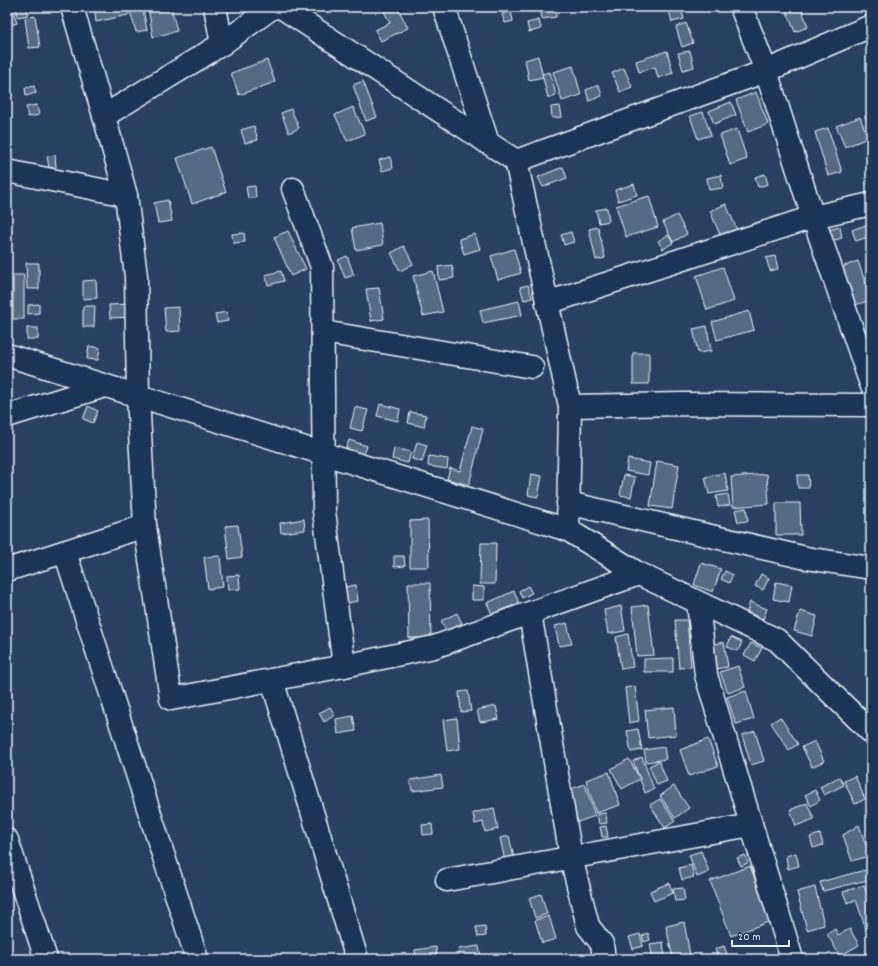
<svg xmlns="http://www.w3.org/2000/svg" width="878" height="966" viewBox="0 0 878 966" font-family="Dekko,sans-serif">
  <rect width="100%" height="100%" fill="#294061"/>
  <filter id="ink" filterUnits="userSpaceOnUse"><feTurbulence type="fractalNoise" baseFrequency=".025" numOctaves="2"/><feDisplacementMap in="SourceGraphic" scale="8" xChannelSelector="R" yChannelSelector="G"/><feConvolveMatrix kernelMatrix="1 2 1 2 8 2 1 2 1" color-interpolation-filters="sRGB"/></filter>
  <g filter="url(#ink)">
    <g fill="#556a83" stroke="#e8f1f8">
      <polygon points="7,7 12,7 17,23 8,26"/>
      <polygon points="16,7 27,7 28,15 18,17"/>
      <polygon points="94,7 129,7 130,11 128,15 96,22"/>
      <polygon points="133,7 141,7 140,9 134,10"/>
      <polygon points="148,7 171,7 177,31 153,37"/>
      <polygon points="339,7 347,7 342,11"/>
      <polygon points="382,7 397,7 408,28 381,41 375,30 390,23"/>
      <polygon points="523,7 534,7 534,9 523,11"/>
      <polygon points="540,7 555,7 556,17 542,19"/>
      <polygon points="668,7 681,7 684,19 672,22"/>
      <polygon points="785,7 801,7 808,27 795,32"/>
      <polygon points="143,9 147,30 136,32 130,11"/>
      <polygon points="511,11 513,21 505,23 502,14"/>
      <polygon points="35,16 40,47 29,48 25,18"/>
      <polygon points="539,20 541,29 529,32 527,23"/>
      <polygon points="686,23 693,43 682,47 676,27"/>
      <polygon points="667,51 673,73 658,78 655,67 639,72 636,61"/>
      <polygon points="690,51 694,67 683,70 678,53"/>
      <polygon points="538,56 543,77 529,80 525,60"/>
      <polygon points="267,60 275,82 239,95 231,73"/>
      <polygon points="573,66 581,95 562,101 553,72"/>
      <polygon points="624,68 632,87 620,92 612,73"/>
      <polygon points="550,72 556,95 548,98 542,74"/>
      <polygon points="363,81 377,117 366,121 353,85"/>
      <polygon points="599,85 602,96 589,101 586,90"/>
      <polygon points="34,86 36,93 26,96 25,88"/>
      <polygon points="756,92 768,124 748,132 736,100"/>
      <polygon points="731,102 736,115 714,124 709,111"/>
      <polygon points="37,105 39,115 28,117 26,107"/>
      <polygon points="560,106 562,117 552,118 551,107"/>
      <polygon points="353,107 365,134 347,141 335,115"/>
      <polygon points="291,109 299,128 289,133 281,113"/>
      <polygon points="703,112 711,135 698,139 690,116"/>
      <polygon points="871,114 871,135 865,116"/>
      <polygon points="860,117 868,138 845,147 836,126"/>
      <polygon points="254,126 258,140 245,143 241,130"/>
      <polygon points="828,128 842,172 828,176 815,132"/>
      <polygon points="737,129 747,159 730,165 720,135"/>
      <polygon points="211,147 226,192 192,204 177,158"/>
      <polygon points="55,155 56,167 49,168 47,156"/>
      <polygon points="390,157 393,168 382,171 379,160"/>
      <polygon points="563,167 567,178 543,187 538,177"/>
      <polygon points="765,174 768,184 758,187 755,177"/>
      <polygon points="721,175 723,188 709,190 707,178"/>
      <polygon points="871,179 871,192 868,180"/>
      <polygon points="634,184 637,195 618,201 615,190"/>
      <polygon points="255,186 256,198 248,198 246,187"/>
      <polygon points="649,196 658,227 626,237 616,206"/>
      <polygon points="168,200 172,221 158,223 154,203"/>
      <polygon points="726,204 737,230 721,237 710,211"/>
      <polygon points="607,208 609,221 599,223 596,210"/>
      <polygon points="677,215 687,234 673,242 663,222"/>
      <polygon points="380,223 383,245 356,250 352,228"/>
      <polygon points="871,223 871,236 856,241 852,230"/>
      <polygon points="598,227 605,258 596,260 589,229"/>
      <polygon points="840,227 842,238 831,241 828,230"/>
      <polygon points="288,231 306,269 291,276 274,237"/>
      <polygon points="571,232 574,242 564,245 561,235"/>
      <polygon points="244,233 245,242 233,243 232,234"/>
      <polygon points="475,234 480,249 464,254 459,239"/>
      <polygon points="668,235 673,243 663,249 658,241"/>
      <polygon points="404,246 413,264 400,271 391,253"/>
      <polygon points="514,249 521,273 498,280 491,256"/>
      <polygon points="347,256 354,275 345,278 338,260"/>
      <polygon points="775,256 778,269 770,271 766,258"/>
      <polygon points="858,261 871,300 855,305 842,267"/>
      <polygon points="26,263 39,263 39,289 27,289"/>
      <polygon points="452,265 454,278 439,280 438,267"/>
      <polygon points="723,267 734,301 707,310 696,276"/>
      <polygon points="281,271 284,281 268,285 265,275"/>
      <polygon points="433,271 443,312 423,316 413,276"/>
      <rect x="13" y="275" width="11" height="44"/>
      <polygon points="96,280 97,298 83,299 83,281"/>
      <polygon points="528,285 532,298 524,300 520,287"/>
      <polygon points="379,288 384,319 371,321 366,289"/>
      <polygon points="519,301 522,315 483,323 480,310"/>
      <polygon points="39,304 39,313 28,314 28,305"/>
      <polygon points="131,304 132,317 110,318 109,305"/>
      <polygon points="83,306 95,306 94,327 83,327"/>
      <polygon points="179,307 180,331 166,332 164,308"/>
      <polygon points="749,311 754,330 717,340 712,322"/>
      <polygon points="227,312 228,321 217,323 215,314"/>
      <polygon points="707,326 711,351 698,353 693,329"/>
      <rect x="27" y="328" width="11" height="11"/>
      <polygon points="871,331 871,351 864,334"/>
      <polygon points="89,346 100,348 98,360 87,359"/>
      <rect x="633" y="353" width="16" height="31"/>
      <polygon points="380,404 400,409 398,421 377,416"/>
      <polygon points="88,406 98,411 93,423 83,419"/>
      <polygon points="355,407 368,410 362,431 350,428"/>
      <polygon points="410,412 426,415 424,427 408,423"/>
      <polygon points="472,426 483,429 469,485 447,479 450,468 460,471"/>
      <polygon points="349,440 367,446 363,458 345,451"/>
      <polygon points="417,442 427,445 422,462 412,459"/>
      <polygon points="394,448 411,452 408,463 392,459"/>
      <polygon points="429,456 448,459 447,469 428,466"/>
      <polygon points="628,459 650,463 648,475 626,471"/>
      <polygon points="657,461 679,465 672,509 650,506"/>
      <polygon points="725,473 728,491 709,494 705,477"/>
      <polygon points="531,474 542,476 538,497 528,495"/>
      <polygon points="767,474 769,504 733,507 731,477"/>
      <polygon points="624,475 635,477 631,497 620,495"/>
      <polygon points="797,475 808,475 809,488 798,488"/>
      <polygon points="728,494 730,505 718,507 716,496"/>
      <polygon points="776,503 800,503 801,535 776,535"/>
      <polygon points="746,508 748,521 738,522 735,510"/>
      <polygon points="304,519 305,530 281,533 280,523"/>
      <polygon points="428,520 429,567 410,567 410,521"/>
      <polygon points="238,525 242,557 229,559 225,526"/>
      <polygon points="481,543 496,543 495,584 480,584"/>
      <polygon points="220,556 223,587 208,589 204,557"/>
      <polygon points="394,556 404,556 405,566 394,567"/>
      <polygon points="701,563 721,569 713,592 694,585"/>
      <polygon points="725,571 733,575 729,583 721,579"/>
      <polygon points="761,574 769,578 763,590 755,586"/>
      <polygon points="239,575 240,589 228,590 227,576"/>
      <polygon points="776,582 792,585 789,602 773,599"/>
      <polygon points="408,583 430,583 431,638 409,638"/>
      <polygon points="356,585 358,601 347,603 345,587"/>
      <polygon points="472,586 484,587 484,600 472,600"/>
      <polygon points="528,586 532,593 522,598 519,591"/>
      <polygon points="514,591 519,603 492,614 487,603"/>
      <polygon points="750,602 767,609 763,619 747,612"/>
      <polygon points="648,605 654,655 637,656 632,607"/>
      <polygon points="621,606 625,631 608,634 604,610"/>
      <polygon points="800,611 817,616 812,636 794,631"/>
      <polygon points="457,613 462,623 446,631 441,621"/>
      <polygon points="675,620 687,620 691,667 679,668"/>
      <polygon points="567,623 572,644 559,646 555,626"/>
      <polygon points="628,634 633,667 621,669 616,637"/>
      <polygon points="731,637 742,642 738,651 727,647"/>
      <polygon points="724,642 728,667 715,669 710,645"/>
      <polygon points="751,643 762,648 755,661 744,655"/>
      <polygon points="673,658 673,672 644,672 644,659"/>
      <polygon points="738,666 745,687 728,693 720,672"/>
      <polygon points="635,686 639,721 629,723 625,688"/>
      <polygon points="468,691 471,711 461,712 459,692"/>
      <polygon points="746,691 754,719 736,724 727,697"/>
      <polygon points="496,706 499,719 480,722 477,710"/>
      <polygon points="330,707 335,715 324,722 319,713"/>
      <polygon points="674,707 676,735 648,738 645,710"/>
      <polygon points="353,716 356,731 338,734 336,719"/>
      <polygon points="780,717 798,744 789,750 771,723"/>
      <polygon points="457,718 460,749 447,751 443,720"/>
      <polygon points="638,729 642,750 631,752 627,731"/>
      <polygon points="755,731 764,761 751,765 742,735"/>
      <polygon points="708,739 718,766 689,776 680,750"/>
      <polygon points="815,741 824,761 812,767 802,747"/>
      <polygon points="664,747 666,759 646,762 644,750"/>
      <polygon points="642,757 654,789 645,793 633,761"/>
      <polygon points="629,759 640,779 622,789 611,769"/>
      <polygon points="659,761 667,781 657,785 649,766"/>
      <polygon points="609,772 620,805 596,813 586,780"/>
      <polygon points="441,775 443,787 412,791 410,780"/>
      <polygon points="855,776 865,799 855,804 844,781"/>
      <polygon points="839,777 844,785 824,795 820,787"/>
      <polygon points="585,784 595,816 578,822 568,790"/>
      <polygon points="674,786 689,808 675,818 660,796"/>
      <polygon points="815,790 820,800 811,806 805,795"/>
      <polygon points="660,799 675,821 665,828 650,805"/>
      <polygon points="807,803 814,819 796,826 790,810"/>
      <polygon points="494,808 498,829 485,832 483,822 475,824 473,813"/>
      <polygon points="606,813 607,823 599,824 597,814"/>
      <polygon points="432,824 433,834 423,835 422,825"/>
      <polygon points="859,825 869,854 865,857 852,861 843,835"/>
      <polygon points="606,826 608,837 602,837 600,827"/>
      <polygon points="820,834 823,845 813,848 810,837"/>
      <polygon points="509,836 514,858 505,861 500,838"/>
      <polygon points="701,851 709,872 697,877 689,855"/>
      <polygon points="796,853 799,866 788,869 786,856"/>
      <polygon points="745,855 748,863 741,866 737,858"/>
      <polygon points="691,865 694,877 682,880 679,868"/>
      <polygon points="750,866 771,921 731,936 710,881"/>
      <polygon points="865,870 867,880 823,891 820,882"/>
      <polygon points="669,883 673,893 654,901 650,891"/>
      <polygon points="864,885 871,907 871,934 868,935 856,900 847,903 843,892"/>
      <polygon points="815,887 824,925 807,930 797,892"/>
      <polygon points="683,888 685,900 675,901 673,889"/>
      <polygon points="541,894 547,914 535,918 529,898"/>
      <polygon points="549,916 556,939 542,943 535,920"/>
      <polygon points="684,922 690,955 673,959 666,926"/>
      <polygon points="485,926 486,936 478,937 476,927"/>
      <polygon points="835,929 838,935 850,929 859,945 840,956 827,934"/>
      <polygon points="648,933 650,940 644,942 642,936"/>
      <polygon points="640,934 643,946 633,949 629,937"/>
      <polygon points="663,942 665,958 653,959 650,944"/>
      <polygon points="479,946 481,959 460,959 458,949"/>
      <polygon points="724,946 729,959 719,959 715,949"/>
      <polygon points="436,947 437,959 416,959 415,950"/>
    </g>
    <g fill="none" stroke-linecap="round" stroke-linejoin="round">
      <defs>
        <g id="minor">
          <polyline points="72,7 104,116 126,195 136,276 138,396 145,526 171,699 344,666 434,647 639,574"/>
          <polyline points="215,7 222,44"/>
          <polyline points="281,7 516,161 570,406 568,530"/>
          <polyline points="444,7 488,143"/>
          <polyline points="741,7 766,71 813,217 871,384"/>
          <polyline points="104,116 222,44 273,7"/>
          <polyline points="516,161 766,71 871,26"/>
          <polyline points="7,171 126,195"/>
          <polyline points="293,189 322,267 324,511 344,666"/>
          <polyline points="547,303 813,217 871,204"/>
          <polyline points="323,332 532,367"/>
          <polyline points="7,355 568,530 639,574 777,640 871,732"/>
          <polyline points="570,406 684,404 871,405"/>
          <polyline points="7,416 105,386"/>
          <polyline points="568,503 806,558 871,568"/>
          <polyline points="65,552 197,959"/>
          <polyline points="7,570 145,526"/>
          <polyline points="698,603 706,675 792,959"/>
          <polyline points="530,613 571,857 588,926 602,944 604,959"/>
          <polyline points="272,680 357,959"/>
          <polyline points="7,840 46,959"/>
          <polyline points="447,880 751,825"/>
        </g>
      </defs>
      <use href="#minor" stroke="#e8f1f8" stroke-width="25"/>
      <use href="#minor" stroke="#1d3557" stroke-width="22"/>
    </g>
  </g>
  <rect width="878" height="966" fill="none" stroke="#1d3557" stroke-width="24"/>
  <rect x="12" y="12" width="854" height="942" fill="none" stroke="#e8f1f8" stroke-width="1.5" filter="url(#ink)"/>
  <path d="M732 940v6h57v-6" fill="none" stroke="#e8f1f8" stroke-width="2"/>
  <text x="738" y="940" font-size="12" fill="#e8f1f8" stroke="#1d3557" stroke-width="3" paint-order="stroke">20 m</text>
</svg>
